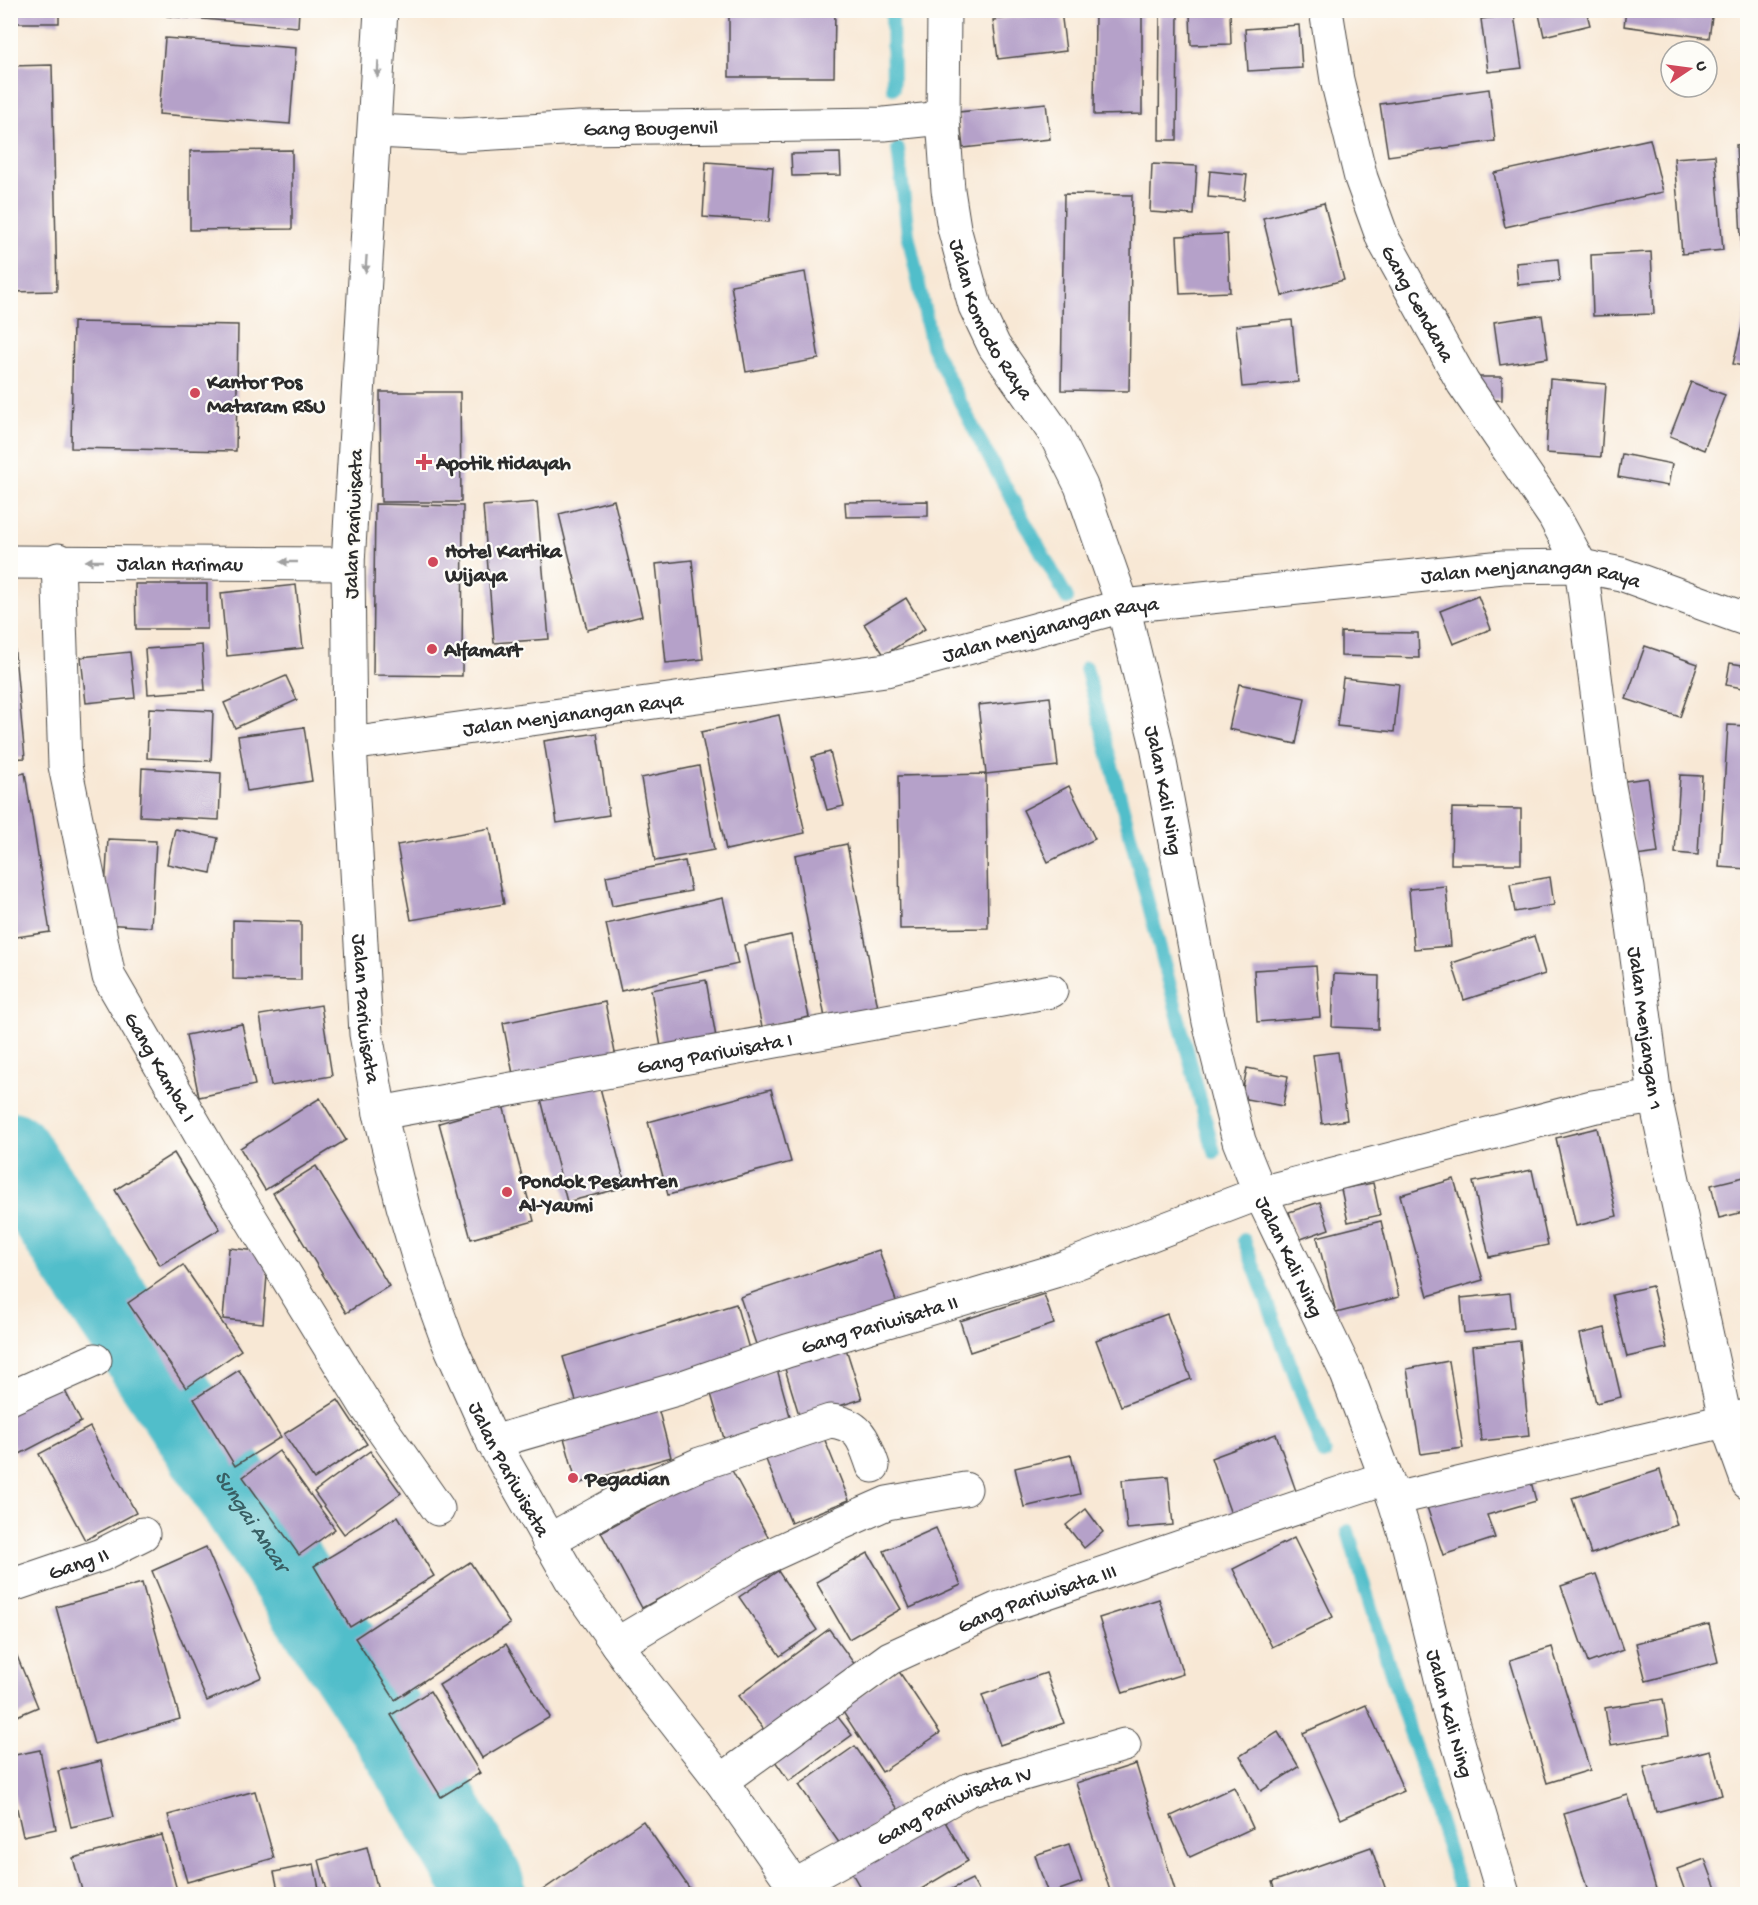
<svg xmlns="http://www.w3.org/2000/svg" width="1758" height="1905" viewBox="0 0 1758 1905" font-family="'Gochi Hand',sans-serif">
  <rect width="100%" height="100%" fill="#fdfcf7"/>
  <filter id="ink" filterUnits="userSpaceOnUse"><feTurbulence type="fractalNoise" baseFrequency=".0167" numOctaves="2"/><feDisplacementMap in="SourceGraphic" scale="12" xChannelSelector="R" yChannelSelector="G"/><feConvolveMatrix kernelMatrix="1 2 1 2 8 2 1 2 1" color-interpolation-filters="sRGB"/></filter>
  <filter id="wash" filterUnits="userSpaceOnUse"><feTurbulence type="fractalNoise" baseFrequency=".008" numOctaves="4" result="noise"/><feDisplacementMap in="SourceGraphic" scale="24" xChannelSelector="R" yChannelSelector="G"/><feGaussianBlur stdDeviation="1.35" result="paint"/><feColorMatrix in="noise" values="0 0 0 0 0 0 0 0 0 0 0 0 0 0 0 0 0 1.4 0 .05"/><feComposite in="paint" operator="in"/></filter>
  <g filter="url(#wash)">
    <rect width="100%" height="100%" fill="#f8e8d5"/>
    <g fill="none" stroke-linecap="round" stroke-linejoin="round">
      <g stroke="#51beca" stroke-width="14">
        <polyline points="892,10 893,88"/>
        <polyline points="898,149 908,234 932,346 980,441 1067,598"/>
        <polyline points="1086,668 1214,1152"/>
        <polyline points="1244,1240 1324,1454"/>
        <path d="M1348,1531C1383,1653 1424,1773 1462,1894"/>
      </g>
      <path stroke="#51beca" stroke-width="82" id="s1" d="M10,1152L398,1738L482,1881L486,1894"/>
    </g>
    <g id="blocks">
      <g fill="#b5a1c9">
        <rect x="10" y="10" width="49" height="13"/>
        <polygon points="168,10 299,10 298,27 167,16"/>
        <polygon points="729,10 835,10 834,77 729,77"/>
        <polygon points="1095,10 1142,10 1142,114 1094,115"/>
        <polygon points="1160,10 1178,10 1177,140 1159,140"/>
        <polygon points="1538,10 1586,10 1590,25 1544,36"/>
        <polygon points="1626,10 1713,10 1709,38 1624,26"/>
        <polygon points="1061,11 1066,51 998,59 993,20"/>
        <polygon points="1230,11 1231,44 1191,45 1190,12"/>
        <polygon points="1514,15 1522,68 1488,72 1481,19"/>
        <polygon points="1299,25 1302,68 1248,71 1245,29"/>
        <polygon points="165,38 296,48 290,124 159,114"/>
        <polygon points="52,65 57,291 10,292 10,66"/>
        <polygon points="1489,89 1495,141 1388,156 1380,104"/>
        <polygon points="1046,103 1050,139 963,148 959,112"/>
        <polygon points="1650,139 1663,192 1505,227 1494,173"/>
        <polygon points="1748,144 1748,254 1742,255 1736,145"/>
        <polygon points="292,150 292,229 190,230 190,151"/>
        <polygon points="840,153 841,175 792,176 791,154"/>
        <polygon points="1715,155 1723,250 1682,254 1674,158"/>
        <polygon points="706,162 773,167 769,222 703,217"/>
        <polygon points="1152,164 1197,166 1194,215 1150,212"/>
        <polygon points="1210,171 1247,175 1244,200 1208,197"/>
        <polygon points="1064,194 1132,195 1129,391 1061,390"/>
        <polygon points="1324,203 1344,280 1282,296 1263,218"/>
        <polygon points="1227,234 1230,292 1180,294 1177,236"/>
        <polygon points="1651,252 1654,314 1593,316 1591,255"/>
        <polygon points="1558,259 1560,281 1518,285 1516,263"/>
        <polygon points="805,272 819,359 746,372 731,285"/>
        <polygon points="1747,306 1748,306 1748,367 1733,364"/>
        <polygon points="1542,315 1548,358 1500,365 1494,322"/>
        <polygon points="1292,320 1298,382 1242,387 1236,326"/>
        <polygon points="73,322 238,325 236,451 71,448"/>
        <polygon points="1478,377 1502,377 1502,400 1480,401"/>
        <polygon points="1550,379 1606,384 1601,457 1546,453"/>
        <polygon points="1691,382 1725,395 1704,450 1670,436"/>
        <polygon points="380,392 460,392 461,502 381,502"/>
        <polygon points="1622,454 1672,464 1668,486 1618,477"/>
        <polygon points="614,500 642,616 587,630 559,514"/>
        <polygon points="928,501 928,516 846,517 845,502"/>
        <polygon points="537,502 549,639 494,643 483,506"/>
        <polygon points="375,504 463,506 462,676 373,675"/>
        <polygon points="692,560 703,659 666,663 656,564"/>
        <polygon points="135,584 207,584 207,629 136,629"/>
        <polygon points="296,585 303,648 227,656 221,593"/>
        <polygon points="1478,596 1491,629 1453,644 1440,611"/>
        <polygon points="906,598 925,629 884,655 864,624"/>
        <polygon points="1341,632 1418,633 1419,658 1341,656"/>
        <polygon points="14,644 25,758 10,759 10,645"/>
        <polygon points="202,645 205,690 148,694 145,649"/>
        <polygon points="1645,646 1698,664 1680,717 1626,699"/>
        <polygon points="130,652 135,698 86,703 81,657"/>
        <polygon points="1730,663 1748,666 1748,689 1726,685"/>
        <polygon points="286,676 297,700 235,728 224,703"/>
        <polygon points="1343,678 1399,684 1394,732 1337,726"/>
        <polygon points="1239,684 1305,698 1296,744 1229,729"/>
        <polygon points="1050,697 1058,766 986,774 978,705"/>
        <polygon points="149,708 213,711 211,761 147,758"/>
        <polygon points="779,715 805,833 726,850 701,732"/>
        <polygon points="1728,725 1748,726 1748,869 1719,867"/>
        <polygon points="304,727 312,781 247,791 238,736"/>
        <polygon points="597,733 609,815 557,823 544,741"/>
        <polygon points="830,752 844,806 827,810 812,757"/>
        <polygon points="699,766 714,850 655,861 641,778"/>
        <polygon points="142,768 221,773 219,820 140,816"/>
        <polygon points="25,773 50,932 10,938 10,776"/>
        <polygon points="986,774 988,928 900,929 898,776"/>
        <polygon points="1680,775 1702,776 1698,855 1675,853"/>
        <polygon points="1648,778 1658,853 1636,856 1625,781"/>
        <polygon points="1069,786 1095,839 1048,862 1023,810"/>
        <polygon points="1452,808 1521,809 1521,864 1451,864"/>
        <polygon points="490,828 504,904 411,920 397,845"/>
        <polygon points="175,829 218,838 211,873 167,864"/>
        <polygon points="108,839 156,841 151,927 103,924"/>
        <polygon points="847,844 878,1008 825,1018 795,855"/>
        <polygon points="685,861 691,891 612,906 606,876"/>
        <polygon points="1550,877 1554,905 1515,912 1510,884"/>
        <polygon points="1446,886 1451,946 1414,949 1409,889"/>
        <polygon points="723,898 738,964 621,991 606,924"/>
        <polygon points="233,920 301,922 301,980 233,979"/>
        <polygon points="791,935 809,1017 762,1027 744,945"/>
        <polygon points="1534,936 1545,974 1464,1000 1452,963"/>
        <polygon points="1316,966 1320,1017 1257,1022 1254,970"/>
        <polygon points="1334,974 1379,976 1378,1029 1332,1027"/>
        <polygon points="706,980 717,1043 662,1053 651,990"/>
        <polygon points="605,1002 616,1058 514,1079 503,1023"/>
        <polygon points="321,1005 332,1076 271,1086 260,1015"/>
        <polygon points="242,1024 255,1085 199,1097 186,1035"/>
        <polygon points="1338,1052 1347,1120 1322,1124 1313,1055"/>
        <polygon points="1247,1068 1288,1076 1283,1106 1241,1098"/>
        <polygon points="598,1080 626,1187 567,1202 540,1095"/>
        <polygon points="771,1089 791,1162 668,1195 648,1122"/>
        <polygon points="320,1098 346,1140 265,1190 240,1148"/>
        <polygon points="503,1105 534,1221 471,1239 439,1123"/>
        <polygon points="1597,1128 1617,1216 1576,1226 1556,1138"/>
        <polygon points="174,1153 220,1229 160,1265 115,1190"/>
        <polygon points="316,1166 389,1286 346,1313 273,1193"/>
        <polygon points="1532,1170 1548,1245 1489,1257 1473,1182"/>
        <polygon points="1748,1176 1748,1211 1719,1218 1711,1185"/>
        <polygon points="1454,1179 1483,1280 1428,1296 1400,1195"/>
        <polygon points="1373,1183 1380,1215 1348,1222 1341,1189"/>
        <polygon points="1320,1202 1329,1229 1298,1240 1289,1212"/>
        <polygon points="1381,1221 1399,1297 1336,1313 1317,1237"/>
        <polygon points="229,1248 269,1252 263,1323 223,1319"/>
        <polygon points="879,1250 898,1307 759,1353 740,1297"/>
        <polygon points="183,1265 241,1350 186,1388 128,1303"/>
        <polygon points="1652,1286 1667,1348 1627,1357 1612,1295"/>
        <polygon points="1510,1293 1514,1328 1464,1333 1461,1298"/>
        <polygon points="1044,1294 1054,1324 970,1352 960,1321"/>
        <polygon points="736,1304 751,1356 578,1408 563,1357"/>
        <polygon points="1167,1314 1191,1379 1121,1406 1096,1340"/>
        <polygon points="1605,1328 1621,1397 1596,1403 1580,1334"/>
        <polygon points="843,1339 862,1399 800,1418 782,1359"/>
        <polygon points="1520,1341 1529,1436 1481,1441 1472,1346"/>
        <polygon points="1449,1361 1463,1448 1421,1454 1407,1369"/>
        <polygon points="777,1369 792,1423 725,1442 709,1387"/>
        <polygon points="239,1370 281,1437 235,1466 194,1399"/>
        <polygon points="60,1381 81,1422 18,1455 10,1440 10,1408"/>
        <polygon points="338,1400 367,1444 314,1479 284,1434"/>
        <polygon points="657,1404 671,1457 577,1484 562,1431"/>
        <polygon points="90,1427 136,1513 85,1540 39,1454"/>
        <polygon points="822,1433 849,1500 791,1523 765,1457"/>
        <polygon points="1276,1434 1296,1491 1231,1514 1211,1458"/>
        <polygon points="279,1451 335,1529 299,1555 243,1477"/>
        <polygon points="370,1451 401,1493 344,1534 314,1492"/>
        <polygon points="1071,1455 1080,1494 1024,1507 1015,1468"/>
        <polygon points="728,1463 769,1539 642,1608 601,1532"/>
        <polygon points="1660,1470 1677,1525 1591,1554 1572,1498"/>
        <polygon points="1529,1474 1536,1501 1487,1515 1495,1538 1443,1555 1425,1501"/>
        <polygon points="1168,1476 1173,1525 1127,1529 1122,1480"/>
        <polygon points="1086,1509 1103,1532 1084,1548 1066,1525"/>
        <polygon points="398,1516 434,1576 350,1627 314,1566"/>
        <polygon points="936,1528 961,1585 910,1608 884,1551"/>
        <polygon points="1294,1538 1333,1617 1272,1647 1233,1569"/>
        <polygon points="206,1547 262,1677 207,1701 152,1571"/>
        <polygon points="868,1553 901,1609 849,1639 816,1582"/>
        <polygon points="470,1562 510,1624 395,1700 355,1638"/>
        <polygon points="778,1571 817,1630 780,1656 739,1597"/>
        <polygon points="1596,1574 1623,1650 1588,1663 1561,1586"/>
        <polygon points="142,1583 180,1719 94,1744 56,1607"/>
        <polygon points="1159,1599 1183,1674 1123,1693 1099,1618"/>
        <polygon points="1709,1624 1718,1662 1646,1681 1636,1643"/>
        <polygon points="829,1629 858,1669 768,1735 738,1696"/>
        <polygon points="10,1639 38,1707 10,1719"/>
        <polygon points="506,1644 550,1717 482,1758 439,1685"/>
        <polygon points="1552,1647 1590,1770 1547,1783 1510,1660"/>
        <polygon points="898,1670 940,1733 882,1772 841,1709"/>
        <polygon points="1046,1673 1064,1723 1000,1745 982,1695"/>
        <polygon points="430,1691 480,1773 441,1797 391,1715"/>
        <polygon points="1663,1699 1669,1735 1611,1745 1605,1708"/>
        <polygon points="1366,1705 1404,1791 1341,1819 1303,1733"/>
        <polygon points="831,1708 852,1735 789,1781 770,1754"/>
        <polygon points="1278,1732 1299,1767 1261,1791 1240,1756"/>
        <polygon points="855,1746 898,1809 842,1847 799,1785"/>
        <polygon points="40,1750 56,1829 23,1836 10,1777 10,1756"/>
        <polygon points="1710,1750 1722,1795 1656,1812 1644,1767"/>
        <polygon points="101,1761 114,1817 71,1827 58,1771"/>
        <polygon points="1136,1764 1175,1890 1160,1894 1111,1894 1076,1783"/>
        <polygon points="1234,1787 1253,1828 1190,1857 1171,1816"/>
        <polygon points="255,1791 274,1858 187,1882 168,1815"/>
        <polygon points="1628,1795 1656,1889 1638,1894 1589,1894 1564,1814"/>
        <polygon points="940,1813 968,1861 913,1894 864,1894 849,1868"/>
        <polygon points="643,1821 692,1892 688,1894 537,1894"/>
        <polygon points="162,1835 178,1894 83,1894 73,1858"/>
        <polygon points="1069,1844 1082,1882 1048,1894 1035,1855"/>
        <polygon points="367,1847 379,1894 328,1894 319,1860"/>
        <polygon points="1371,1847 1387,1893 1276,1894 1272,1882"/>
        <polygon points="1705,1859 1718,1894 1686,1894 1677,1869"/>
        <polygon points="314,1864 320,1894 279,1894 274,1872"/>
        <polygon points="972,1879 980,1894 942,1894"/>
      </g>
    </g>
  </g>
  <g filter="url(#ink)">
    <use href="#blocks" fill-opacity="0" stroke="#4a4744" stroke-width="1.5"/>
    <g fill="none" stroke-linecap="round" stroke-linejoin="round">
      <defs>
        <g id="minor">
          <path id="s2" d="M944,10L943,118L948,190L954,228L975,306L994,346L1054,432L1081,486L1123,606L1156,741L1209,1022L1239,1141L1260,1193L1347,1374L1394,1499L1409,1547L1450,1715L1503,1894"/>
          <path id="s3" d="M1326,10L1337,80L1361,178L1383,239L1463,383L1554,516L1581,566L1609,786L1628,888L1655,1097L1725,1419L1748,1483"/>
          <path id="s4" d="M375,131L460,135L580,128L884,124L943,118"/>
          <path id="s5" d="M58,560L65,766L109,977L221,1170L366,1406L438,1509"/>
          <path id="s6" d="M10,562L348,564"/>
          <path id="s7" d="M350,744L886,670L1123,606L1503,567L1581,566L1621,574L1748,620"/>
          <path id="s8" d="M380,1113L1051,991"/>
          <polyline points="10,1398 95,1360"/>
          <path id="s9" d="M493,1442L677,1389L787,1351L1055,1271L1260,1193L1592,1107L1655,1097"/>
          <polyline points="1394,1499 1746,1416"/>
          <path d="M548,1541L627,1497L700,1464L830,1421C861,1424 864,1441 873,1466"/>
          <path id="s10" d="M10,1586L101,1555L143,1534"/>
          <polyline points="617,1644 751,1564 810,1537 887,1503 965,1489"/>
          <path id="s11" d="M721,1781L890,1658L997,1609L1385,1478"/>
          <path id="s12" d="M794,1886L968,1790L1124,1745"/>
        </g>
        <g id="tertiary">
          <path id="s13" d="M381,10L348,564L350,744L366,1034L380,1113L403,1206L423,1273L447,1339L493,1442L571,1579L646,1685L721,1781L800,1894"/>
        </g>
      </defs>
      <use href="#minor" stroke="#4a4744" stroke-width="35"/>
      <use href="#tertiary" stroke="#4a4744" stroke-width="35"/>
      <use href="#minor" stroke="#fff" stroke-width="33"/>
      <use href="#tertiary" stroke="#fff" stroke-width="33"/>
    </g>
    <defs><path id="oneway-solid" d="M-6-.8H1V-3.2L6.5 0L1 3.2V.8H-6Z" transform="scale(1.5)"/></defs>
    <g fill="#a0a0a0">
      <use href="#oneway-solid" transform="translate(378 69) rotate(93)"/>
      <use href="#oneway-solid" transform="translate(366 264) rotate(94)"/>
      <use href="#oneway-solid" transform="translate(94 561) rotate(-180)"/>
      <use href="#oneway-solid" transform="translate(289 562) rotate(-180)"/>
    </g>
  </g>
  <g fill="#d1495b" stroke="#fdfcf7" stroke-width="2">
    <circle cx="195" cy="393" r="6"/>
    <path d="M421 453h6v6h6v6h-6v6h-6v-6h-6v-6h6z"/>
    <circle cx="433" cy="562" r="6"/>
    <circle cx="432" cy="649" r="6"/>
    <circle cx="507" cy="1192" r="6"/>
    <circle cx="573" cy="1478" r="6"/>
  </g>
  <g text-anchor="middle" stroke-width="4.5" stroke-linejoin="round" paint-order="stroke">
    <g font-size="21" fill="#2b2b2b" stroke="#fdfcf7">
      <text dy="7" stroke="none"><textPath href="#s4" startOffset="276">Gang Bougenvil</textPath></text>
      <text dy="7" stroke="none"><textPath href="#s3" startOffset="310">Gang Cendana</textPath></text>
      <text dy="7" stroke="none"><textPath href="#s2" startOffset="318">Jalan Komodo Raya</textPath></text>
      <text transform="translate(352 524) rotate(-88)" y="7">Jalan Pariwisata</text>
      <text dy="7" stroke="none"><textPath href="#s6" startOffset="170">Jalan Harimau</textPath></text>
      <text dy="7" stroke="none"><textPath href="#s7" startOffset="1197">Jalan Menjanangan Raya</textPath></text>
      <text dy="7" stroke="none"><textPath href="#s7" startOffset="711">Jalan Menjanangan Raya</textPath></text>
      <text dy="7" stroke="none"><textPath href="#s7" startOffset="225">Jalan Menjanangan Raya</textPath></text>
      <text dy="7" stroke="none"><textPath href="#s2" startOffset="825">Jalan Kali Ning</textPath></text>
      <text dy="7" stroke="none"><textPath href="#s13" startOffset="1000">Jalan Pariwisata</textPath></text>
      <text dy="7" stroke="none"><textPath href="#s3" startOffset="1086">Jalan Menjangan 1</textPath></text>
      <text dy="7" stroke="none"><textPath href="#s8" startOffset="340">Gang Pariwisata I</textPath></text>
      <text dy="7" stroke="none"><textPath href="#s5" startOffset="525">Gang Kamba I</textPath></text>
      <text dy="7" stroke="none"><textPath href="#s2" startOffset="1310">Jalan Kali Ning</textPath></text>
      <text dy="7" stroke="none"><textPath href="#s9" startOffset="404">Gang Pariwisata II</textPath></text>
      <text dy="7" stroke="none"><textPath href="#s13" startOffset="1486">Jalan Pariwisata</textPath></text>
      <text dy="7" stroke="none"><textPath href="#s10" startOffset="72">Gang II</textPath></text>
      <text dy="7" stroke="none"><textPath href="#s11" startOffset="368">Gang Pariwisata III</textPath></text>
      <text dy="7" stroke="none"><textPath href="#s2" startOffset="1796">Jalan Kali Ning</textPath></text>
      <text dy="7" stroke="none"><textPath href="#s12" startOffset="180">Gang Pariwisata IV</textPath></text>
    </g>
    <g font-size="21" font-weight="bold" fill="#2b2b2b" stroke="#fdfcf7" text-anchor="start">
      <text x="207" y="388">Kantor Pos<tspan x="207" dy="24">Mataram RSU</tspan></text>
      <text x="436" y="469">Apotik Hidayah</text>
      <text x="445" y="557">Hotel Kartika<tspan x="445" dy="24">Wijaya</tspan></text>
      <text x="444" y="656">Alfamart</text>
      <text x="519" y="1187">Pondok Pesantren<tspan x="519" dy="24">Al-Yaumi</tspan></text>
      <text x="585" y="1485">Pegadian</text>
    </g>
    <g font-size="22" font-style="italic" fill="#385e63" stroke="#fdfcf7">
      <text dy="8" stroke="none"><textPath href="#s1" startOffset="441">Sungai Ancar</textPath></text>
    </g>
  </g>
  <rect width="1758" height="1905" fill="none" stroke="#fdfcf7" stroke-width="36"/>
  <g transform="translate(1689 69) rotate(77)"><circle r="28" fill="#fdfcf7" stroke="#a9a8a5" stroke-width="1.5"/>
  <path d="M0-4.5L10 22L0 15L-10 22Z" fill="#d1495b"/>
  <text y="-9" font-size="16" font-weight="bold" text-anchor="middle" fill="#2b2b2b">U</text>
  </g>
</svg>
